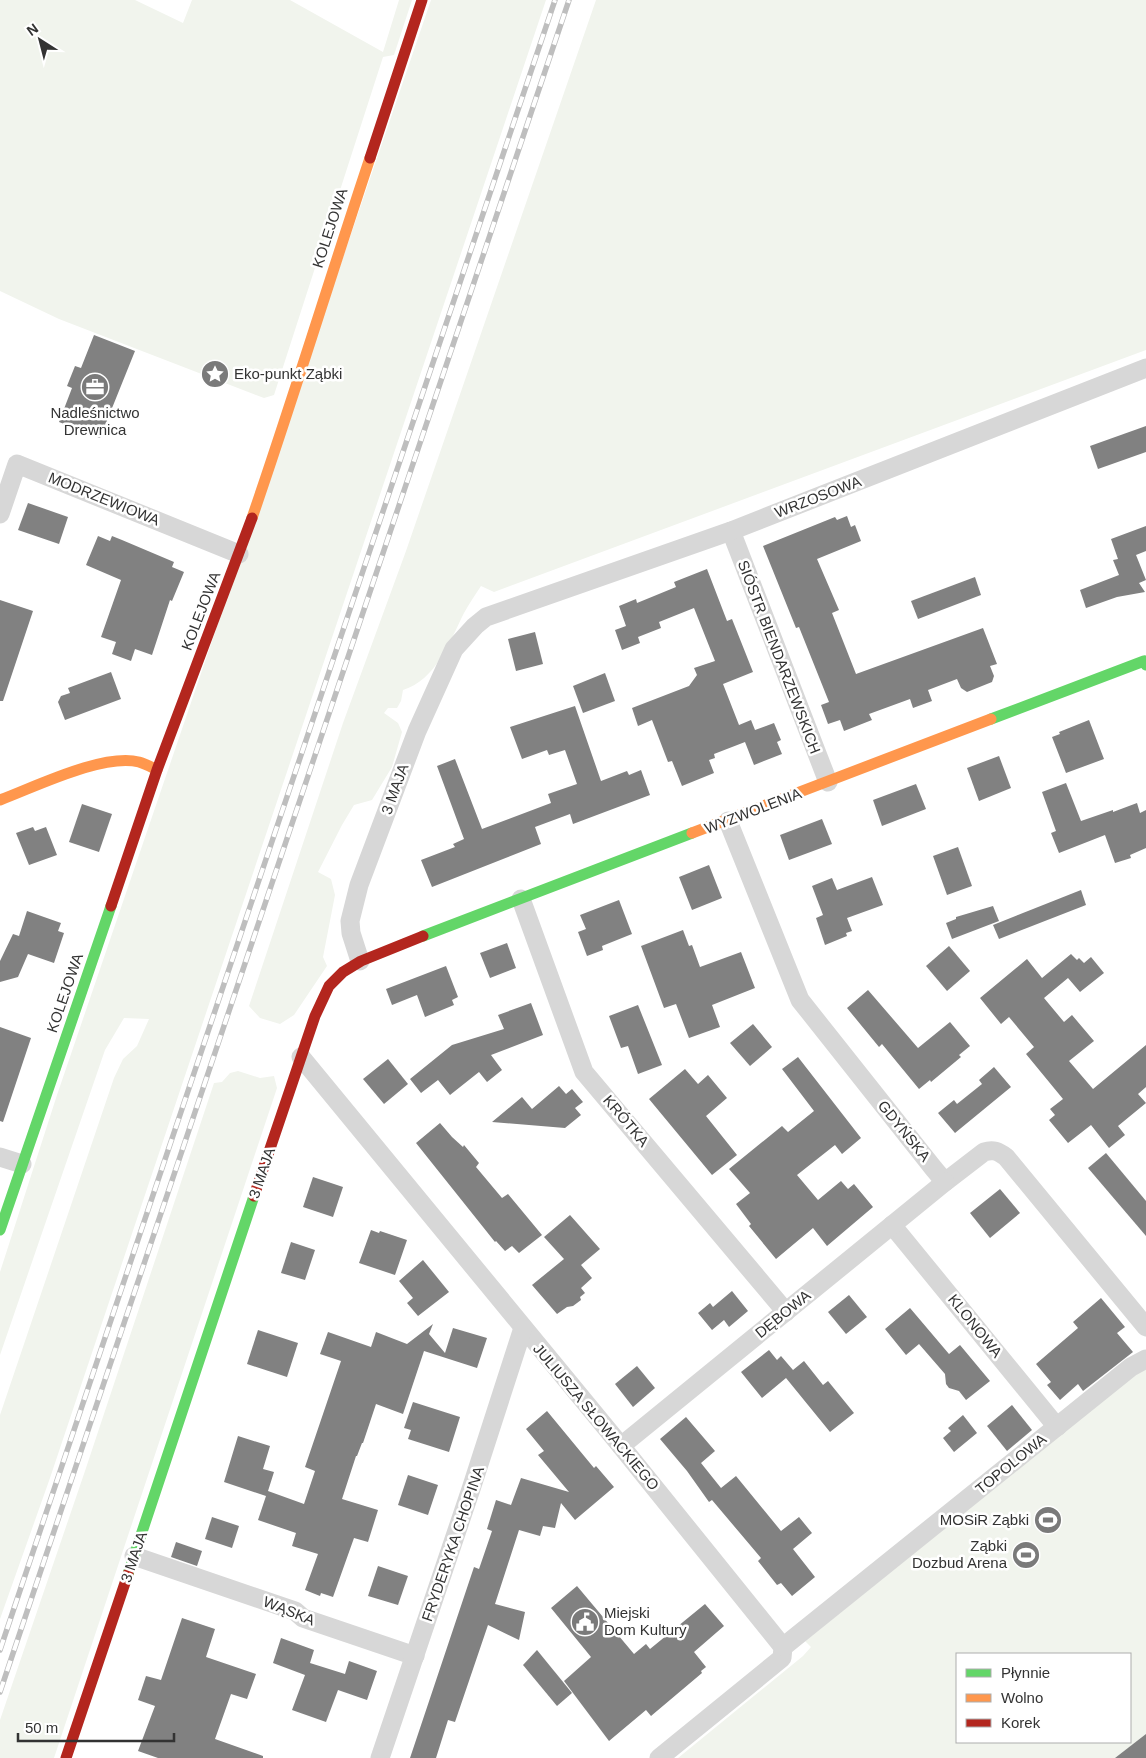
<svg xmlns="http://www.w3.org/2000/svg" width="1146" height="1758" viewBox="0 0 1146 1758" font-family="Arial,sans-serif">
  <rect width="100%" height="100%" fill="#fff"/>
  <g fill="#f1f4ed" fill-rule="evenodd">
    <polygon points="0,0 135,0 183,23 192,0 290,0 383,52 399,0 412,0 394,55 383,57 274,395 264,398 59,319 0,291"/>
    <polygon points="431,0 546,0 50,1478 0,1619 0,1415 114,1078 123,1059 137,1046 149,1019 124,1018 105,1050 0,1355 0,1272 57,1095"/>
    <path d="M596,0H1146V350L494,592L481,586C475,595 469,604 464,613C450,641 436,680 403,690L401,701L397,708H388L384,713L398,723L402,732L392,767L372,800L354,805L342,825L318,872L331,879L335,895L323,957L327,966L294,1015L280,1024L260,1018L249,1006L343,723L406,551Z"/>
    <polygon points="238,1071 260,1078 274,1076 277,1088 54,1758 0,1758 0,1720 85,1471 214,1083 222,1082 230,1073"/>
    <path d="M1146,1366V1758H678L803,1656L811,1647L805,1641ZM957,1654H1130V1742H957Z"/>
  </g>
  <g fill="#818181">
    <polygon points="94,335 135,351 100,438 59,422 72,388 67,386 75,366 81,368"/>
    <polygon points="1146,426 1146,452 1098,469 1090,446"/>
    <polygon points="28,503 68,517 59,544 18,530"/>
    <polygon points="847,516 851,527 855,525 861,541 817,559 839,610 832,613 856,674 983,628 997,664 990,666 994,676 992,682 967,692 961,688 957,679 928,690 932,701 913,708 910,699 869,714 872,720 844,731 840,720 828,724 821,705 829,702 799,627 796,628 763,546 835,517 837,520"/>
    <polygon points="1146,526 1146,551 1136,555 1146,580 1139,583 1145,592 1117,597 1086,608 1080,590 1119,575 1113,560 1118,559 1111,539"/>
    <polygon points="98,536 110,541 112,536 122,540 174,562 172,567 184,572 172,601 170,600 152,655 135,649 131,661 112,654 116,642 101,637 121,580 86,565"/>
    <polygon points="707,569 727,621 732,619 753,672 723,684 739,725 751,720 755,730 774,723 781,740 777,742 782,754 754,765 745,742 714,754 715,758 709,760 714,773 682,786 672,761 668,762 652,720 638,726 632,708 689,686 697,675 694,668 715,661 694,608 659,622 661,628 638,637 640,643 622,650 615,630 626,626 619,606 636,599 637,603 676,587 674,582"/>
    <polygon points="975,577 981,595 918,619 911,601"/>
    <polygon points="0,600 33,611 3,701 0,701"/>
    <polygon points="535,632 543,664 516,671 508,639"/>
    <polygon points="111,672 121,699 65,720 58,702 61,696 70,693 68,688"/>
    <polygon points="605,673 615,701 583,713 573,686"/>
    <polygon points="575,706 601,781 627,771 629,775 641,770 650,795 573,824 570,814 535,827 541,844 432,887 421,860 455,847 453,844 464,839 437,766 455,759 482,829 551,803 548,794 577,784 565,750 549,755 547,750 522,759 510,727"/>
    <polygon points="1089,720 1104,759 1066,773 1052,737 1060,734 1059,732"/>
    <polygon points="999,756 1011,788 979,801 967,768"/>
    <polygon points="1066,783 1081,821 1113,810 1113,812 1137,803 1140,813 1146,810 1146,848 1130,855 1131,858 1115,863 1105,835 1059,853 1051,833 1056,831 1042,792"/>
    <polygon points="916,784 926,809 882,826 873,800"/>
    <polygon points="82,804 112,814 99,852 69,842"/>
    <polygon points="822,819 832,844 789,860 780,835"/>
    <polygon points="33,827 35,831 46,827 57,855 29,865 16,833"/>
    <polygon points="958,847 972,886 947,895 933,856"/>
    <polygon points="709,865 722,898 692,910 679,877"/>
    <polygon points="872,877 883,905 847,918 852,931 846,933 847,936 825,945 816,918 823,915 812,886 832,878 837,890"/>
    <polygon points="1081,890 1086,905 999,939 993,925"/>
    <polygon points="619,900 632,934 602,946 603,950 587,956 578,932 586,929 580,915"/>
    <polygon points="993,906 999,921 952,939 946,923 956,919 956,917"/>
    <polygon points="27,911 61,923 58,931 64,933 54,963 28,954 18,977 0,982 0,961 13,934 19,936"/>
    <polygon points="683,930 689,946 692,945 700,967 741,952 755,988 712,1005 720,1027 689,1038 676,1004 664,1008 641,946"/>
    <polygon points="507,943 516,968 490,978 480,953"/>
    <polygon points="949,946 970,971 947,991 926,966"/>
    <polygon points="1071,954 1077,960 1079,958 1084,963 1091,957 1104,973 1080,992 1068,978 1044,998 1064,1022 1072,1015 1094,1041 1069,1061 1093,1089 1146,1045 1146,1087 1138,1094 1146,1103 1118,1126 1125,1135 1109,1148 1091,1125 1068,1143 1049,1120 1055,1115 1050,1109 1063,1099 1026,1054 1034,1047 1009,1017 1001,1024 980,998 1027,959 1042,978"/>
    <polygon points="446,966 458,997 452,1000 454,1005 425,1017 417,995 392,1005 386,989"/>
    <polygon points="868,990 918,1048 950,1022 970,1046 959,1055 961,1057 931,1082 930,1080 919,1089 882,1044 879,1047 847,1008"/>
    <polygon points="531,1003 543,1035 491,1055 502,1070 487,1082 479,1072 450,1095 438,1080 421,1093 410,1079 452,1045 504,1029 498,1015"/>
    <polygon points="638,1005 662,1065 638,1074 628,1046 621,1048 609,1016"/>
    <polygon points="753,1024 772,1047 750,1066 730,1043"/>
    <polygon points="0,1027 31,1038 3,1122 0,1121"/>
    <polygon points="798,1057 861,1138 842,1154 835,1145 797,1175 818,1200 841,1181 848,1189 854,1184 873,1207 827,1246 813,1228 776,1259 749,1226 751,1224 736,1204 750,1193 729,1169 782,1126 788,1132 814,1111 782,1069"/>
    <polygon points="388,1059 408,1084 384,1104 363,1079"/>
    <polygon points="994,1067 1011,1087 955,1133 938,1113 954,1100 957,1104 982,1084 979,1080"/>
    <polygon points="685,1069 698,1084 708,1075 727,1098 706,1116 737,1155 712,1175 649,1099"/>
    <polygon points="559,1086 566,1094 572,1089 583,1102 575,1108 581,1115 565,1128 492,1122 522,1097 532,1109"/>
    <polygon points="440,1123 452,1137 463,1147 464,1145 479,1163 476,1167 502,1198 508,1194 542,1235 519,1253 512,1246 505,1251 496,1241 495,1242 416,1143"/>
    <polygon points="1106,1153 1146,1201 1146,1236 1088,1168"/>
    <polygon points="313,1177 343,1187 333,1217 303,1207"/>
    <polygon points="1000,1189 1020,1213 990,1238 970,1213"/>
    <polygon points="570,1215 600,1249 581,1265 592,1278 581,1288 585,1293 580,1297 581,1300 573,1306 567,1307 557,1314 532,1285 564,1259 544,1237"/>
    <polygon points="371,1230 379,1233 380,1231 407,1240 395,1275 359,1263"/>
    <polygon points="291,1242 315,1250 305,1280 281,1273"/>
    <polygon points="423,1260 449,1292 418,1316 407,1303 413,1298 399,1281"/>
    <polygon points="732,1291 748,1311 729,1327 724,1320 712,1330 698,1313 710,1303 713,1307"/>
    <polygon points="849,1295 867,1317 846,1334 828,1312"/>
    <polygon points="1101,1298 1125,1327 1117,1333 1133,1352 1083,1391 1078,1384 1060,1400 1047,1385 1051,1382 1036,1364 1078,1328 1073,1322"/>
    <polygon points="910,1308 949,1354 960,1345 990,1381 966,1400 959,1391 949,1388 946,1384 945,1374 919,1344 906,1355 885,1329"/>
    <polygon points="433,1324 429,1334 445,1353 453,1328 487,1338 477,1368 424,1351 403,1414 376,1404 363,1443 362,1443 357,1456 356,1456 342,1499 378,1510 368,1542 354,1538 333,1597 321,1593 320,1596 305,1590 318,1554 292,1546 296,1533 258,1520 266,1496 224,1482 238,1436 270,1446 263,1469 274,1472 268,1491 304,1504 315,1471 305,1467 341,1361 320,1354 328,1332 371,1347 376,1332 407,1344"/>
    <polygon points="258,1330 298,1343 287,1377 247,1364"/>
    <polygon points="769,1350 777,1360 781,1356 793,1370 804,1361 823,1385 828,1381 854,1413 830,1432 786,1378 762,1398 741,1372"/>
    <polygon points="637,1366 655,1388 633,1407 615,1384"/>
    <polygon points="413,1402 460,1417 449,1452 408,1439 411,1430 404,1428"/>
    <polygon points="1012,1405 1032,1430 1007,1451 987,1426"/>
    <polygon points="547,1411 594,1468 596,1466 614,1487 575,1520 561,1503 555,1528 543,1526 540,1536 519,1530 495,1604 525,1612 519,1640 488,1625 455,1722 448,1720 436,1758 410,1758 474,1567 479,1569 492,1531 487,1529 496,1500 511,1505 521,1478 569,1492 538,1455 544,1451 526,1429"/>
    <polygon points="963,1415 977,1433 954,1452 943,1438 951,1431 948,1428"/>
    <polygon points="686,1417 715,1451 701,1463 721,1488 736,1476 781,1531 799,1517 812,1533 793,1549 815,1577 792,1596 781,1583 777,1585 758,1561 761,1558 712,1500 709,1502 687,1471 660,1439"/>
    <polygon points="408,1475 438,1485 428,1515 398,1505"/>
    <polygon points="212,1517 239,1526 232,1548 205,1539"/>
    <polygon points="176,1542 202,1551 197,1566 171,1557"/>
    <polygon points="378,1566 408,1576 398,1605 368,1596"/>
    <polygon points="577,1586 634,1654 646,1644 650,1649 705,1604 724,1626 694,1652 706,1667 701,1671 702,1673 651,1716 646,1710 609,1741 564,1681 591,1657 551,1608"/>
    <polygon points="182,1618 215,1629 206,1657 256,1674 247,1699 231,1694 215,1739 263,1756 263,1758 158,1758 138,1751 155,1706 138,1700 146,1676 161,1680"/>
    <polygon points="281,1638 314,1650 310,1663 345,1674 349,1661 377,1671 367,1700 338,1690 326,1722 292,1710 305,1675 273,1663"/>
    <polygon points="537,1650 572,1693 557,1706 523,1665"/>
    <polygon points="1146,1734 1146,1758 1115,1758"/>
  </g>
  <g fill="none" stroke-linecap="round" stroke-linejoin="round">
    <g stroke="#d7d7d7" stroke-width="19">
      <polyline points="0,514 17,464 239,554"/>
      <polyline points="731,531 828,782"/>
      <path d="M728,821L800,1000L934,1169L945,1182L984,1152C993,1149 998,1151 1006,1157L1146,1327"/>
      <polyline points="521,899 584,1072 786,1312"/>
      <polyline points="360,961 351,933 350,921 359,885 417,731 454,649 475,626 486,617 731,531 1146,368"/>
      <polyline points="301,1057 621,1446 783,1647 782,1658 659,1758"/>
      <polyline points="0,1157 22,1164"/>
      <polyline points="892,1225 1057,1427"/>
      <polyline points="621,1446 945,1182"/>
      <polyline points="134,1556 295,1611 303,1618 415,1656"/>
      <polyline points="783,1647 1131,1367 1146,1359"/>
      <polyline points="380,1758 471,1489 523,1328"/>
    </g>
    <g stroke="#63d668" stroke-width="11">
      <polyline points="991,719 1144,661 1146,665"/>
      <polyline points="423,936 692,833"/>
      <polyline points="0,1230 111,906"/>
      <polyline points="128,1574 254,1196"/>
    </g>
    <g stroke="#ff974d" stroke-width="11">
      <path d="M252,518C293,399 330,278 370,158"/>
      <path d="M0,800C35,787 103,753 139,762C146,764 151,767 157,770"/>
      <polyline points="692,833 991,719"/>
    </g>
    <g stroke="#b3261e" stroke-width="11">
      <polyline points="370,158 422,0"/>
      <polyline points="111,906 157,770 252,518"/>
      <polyline points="254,1196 315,1016 329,986 343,972 361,961 423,936"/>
      <polyline points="66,1758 128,1574"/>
    </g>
    <defs>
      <g id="rail">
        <polyline points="0,1650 555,0"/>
        <polyline points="0,1692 569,0"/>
      </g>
    </defs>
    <use href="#rail" stroke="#bebebe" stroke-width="5.5"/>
    <use href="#rail" stroke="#fff" stroke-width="4" stroke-dasharray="11" stroke-linecap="butt"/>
  </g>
  <defs>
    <symbol id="sight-disc" viewBox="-11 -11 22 22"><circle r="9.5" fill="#7a7a7a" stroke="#fff"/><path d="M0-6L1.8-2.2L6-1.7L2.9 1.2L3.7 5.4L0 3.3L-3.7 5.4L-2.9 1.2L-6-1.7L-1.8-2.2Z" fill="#fff"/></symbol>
    <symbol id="office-disc" viewBox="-11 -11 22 22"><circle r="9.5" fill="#7a7a7a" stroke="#fff"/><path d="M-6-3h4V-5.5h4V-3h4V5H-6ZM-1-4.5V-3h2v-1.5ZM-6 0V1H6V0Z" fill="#fff"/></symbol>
    <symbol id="stadium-disc" viewBox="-11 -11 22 22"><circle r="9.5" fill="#7a7a7a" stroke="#fff"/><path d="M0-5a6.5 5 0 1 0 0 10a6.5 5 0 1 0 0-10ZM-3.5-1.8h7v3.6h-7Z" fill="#fff"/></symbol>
    <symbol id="civic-disc" viewBox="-11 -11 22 22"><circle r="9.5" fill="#7a7a7a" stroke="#fff"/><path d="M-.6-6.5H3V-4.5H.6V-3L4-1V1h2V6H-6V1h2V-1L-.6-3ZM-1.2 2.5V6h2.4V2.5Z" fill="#fff"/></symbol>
  </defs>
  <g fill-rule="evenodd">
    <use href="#sight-disc" x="199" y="358" width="32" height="32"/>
    <use href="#office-disc" x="79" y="371" width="32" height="32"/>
    <use href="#stadium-disc" x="1032" y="1504" width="32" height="32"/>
    <use href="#stadium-disc" x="1010" y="1539" width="32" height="32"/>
    <use href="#civic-disc" x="569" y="1606" width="32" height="32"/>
  </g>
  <g text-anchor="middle" stroke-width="5" stroke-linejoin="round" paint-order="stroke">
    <g font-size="15" fill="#333" stroke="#fff">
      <text transform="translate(330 228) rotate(-72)" y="5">KOLEJOWA</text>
      <text transform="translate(818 497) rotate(-21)" y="5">WRZOSOWA</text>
      <text transform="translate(104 499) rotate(22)" y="5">MODRZEWIOWA</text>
      <text transform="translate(201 611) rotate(-69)" y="5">KOLEJOWA</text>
      <text transform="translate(779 657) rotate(69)" y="5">SIÓSTR BIENDARZEWSKICH</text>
      <text transform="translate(395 789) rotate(-70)" y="5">3 MAJA</text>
      <text transform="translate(753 811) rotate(-21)" y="5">WYZWOLENIA</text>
      <text transform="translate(65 993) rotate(-71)" y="5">KOLEJOWA</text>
      <text transform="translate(626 1121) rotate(50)" y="5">KRÓTKA</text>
      <text transform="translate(904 1131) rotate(51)" y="5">GDYŃSKA</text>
      <text transform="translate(262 1173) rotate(-71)" y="5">3 MAJA</text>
      <text transform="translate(783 1314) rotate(-39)" y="5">DĘBOWA</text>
      <text transform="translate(975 1326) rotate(51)" y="5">KLONOWA</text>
      <text transform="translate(596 1417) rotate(50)" y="5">JULIUSZA SŁOWACKIEGO</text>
      <text transform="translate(1011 1464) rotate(-39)" y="5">TOPOLOWA</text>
      <text transform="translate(453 1544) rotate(-71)" y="5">FRYDERYKA CHOPINA</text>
      <text transform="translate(134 1557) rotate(-71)" y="5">3 MAJA</text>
      <text transform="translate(289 1611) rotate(22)" y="5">WĄSKA</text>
    </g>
    <g font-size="15" fill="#333" stroke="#fff" text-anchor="start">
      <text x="234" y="379">Eko-punkt Ząbki</text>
      <text x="95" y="418" text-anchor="middle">Nadleśnictwo<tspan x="95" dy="17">Drewnica</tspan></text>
      <text x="1029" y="1525" text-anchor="end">MOSiR Ząbki</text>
      <text x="1007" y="1551" text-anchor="end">Ząbki<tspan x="1007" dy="17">Dozbud Arena</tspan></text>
      <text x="604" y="1618">Miejski<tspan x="604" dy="17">Dom Kultury</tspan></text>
    </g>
  </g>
  <rect x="956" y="1653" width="175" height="90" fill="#ffffff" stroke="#adadad"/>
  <rect x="966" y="1669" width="25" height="8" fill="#63d668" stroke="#adadad"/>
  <text x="1001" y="1678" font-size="15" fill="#333333">Płynnie</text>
  <rect x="966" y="1694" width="25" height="8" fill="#ff974d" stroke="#adadad"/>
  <text x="1001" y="1703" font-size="15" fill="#333333">Wolno</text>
  <rect x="966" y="1719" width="25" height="8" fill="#b3261e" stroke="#adadad"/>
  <text x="1001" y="1728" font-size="15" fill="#333333">Korek</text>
  <g transform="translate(40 40) rotate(324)" stroke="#ffffff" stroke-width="4" paint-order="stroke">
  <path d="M0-4L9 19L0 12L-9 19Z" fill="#333333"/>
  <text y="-8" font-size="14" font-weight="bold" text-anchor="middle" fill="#333333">N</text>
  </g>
  <path d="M18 1733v8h156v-8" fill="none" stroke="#333333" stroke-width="2.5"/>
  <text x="25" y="1733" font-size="15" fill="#333333" stroke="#ffffff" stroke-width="4" paint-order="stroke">50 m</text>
</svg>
